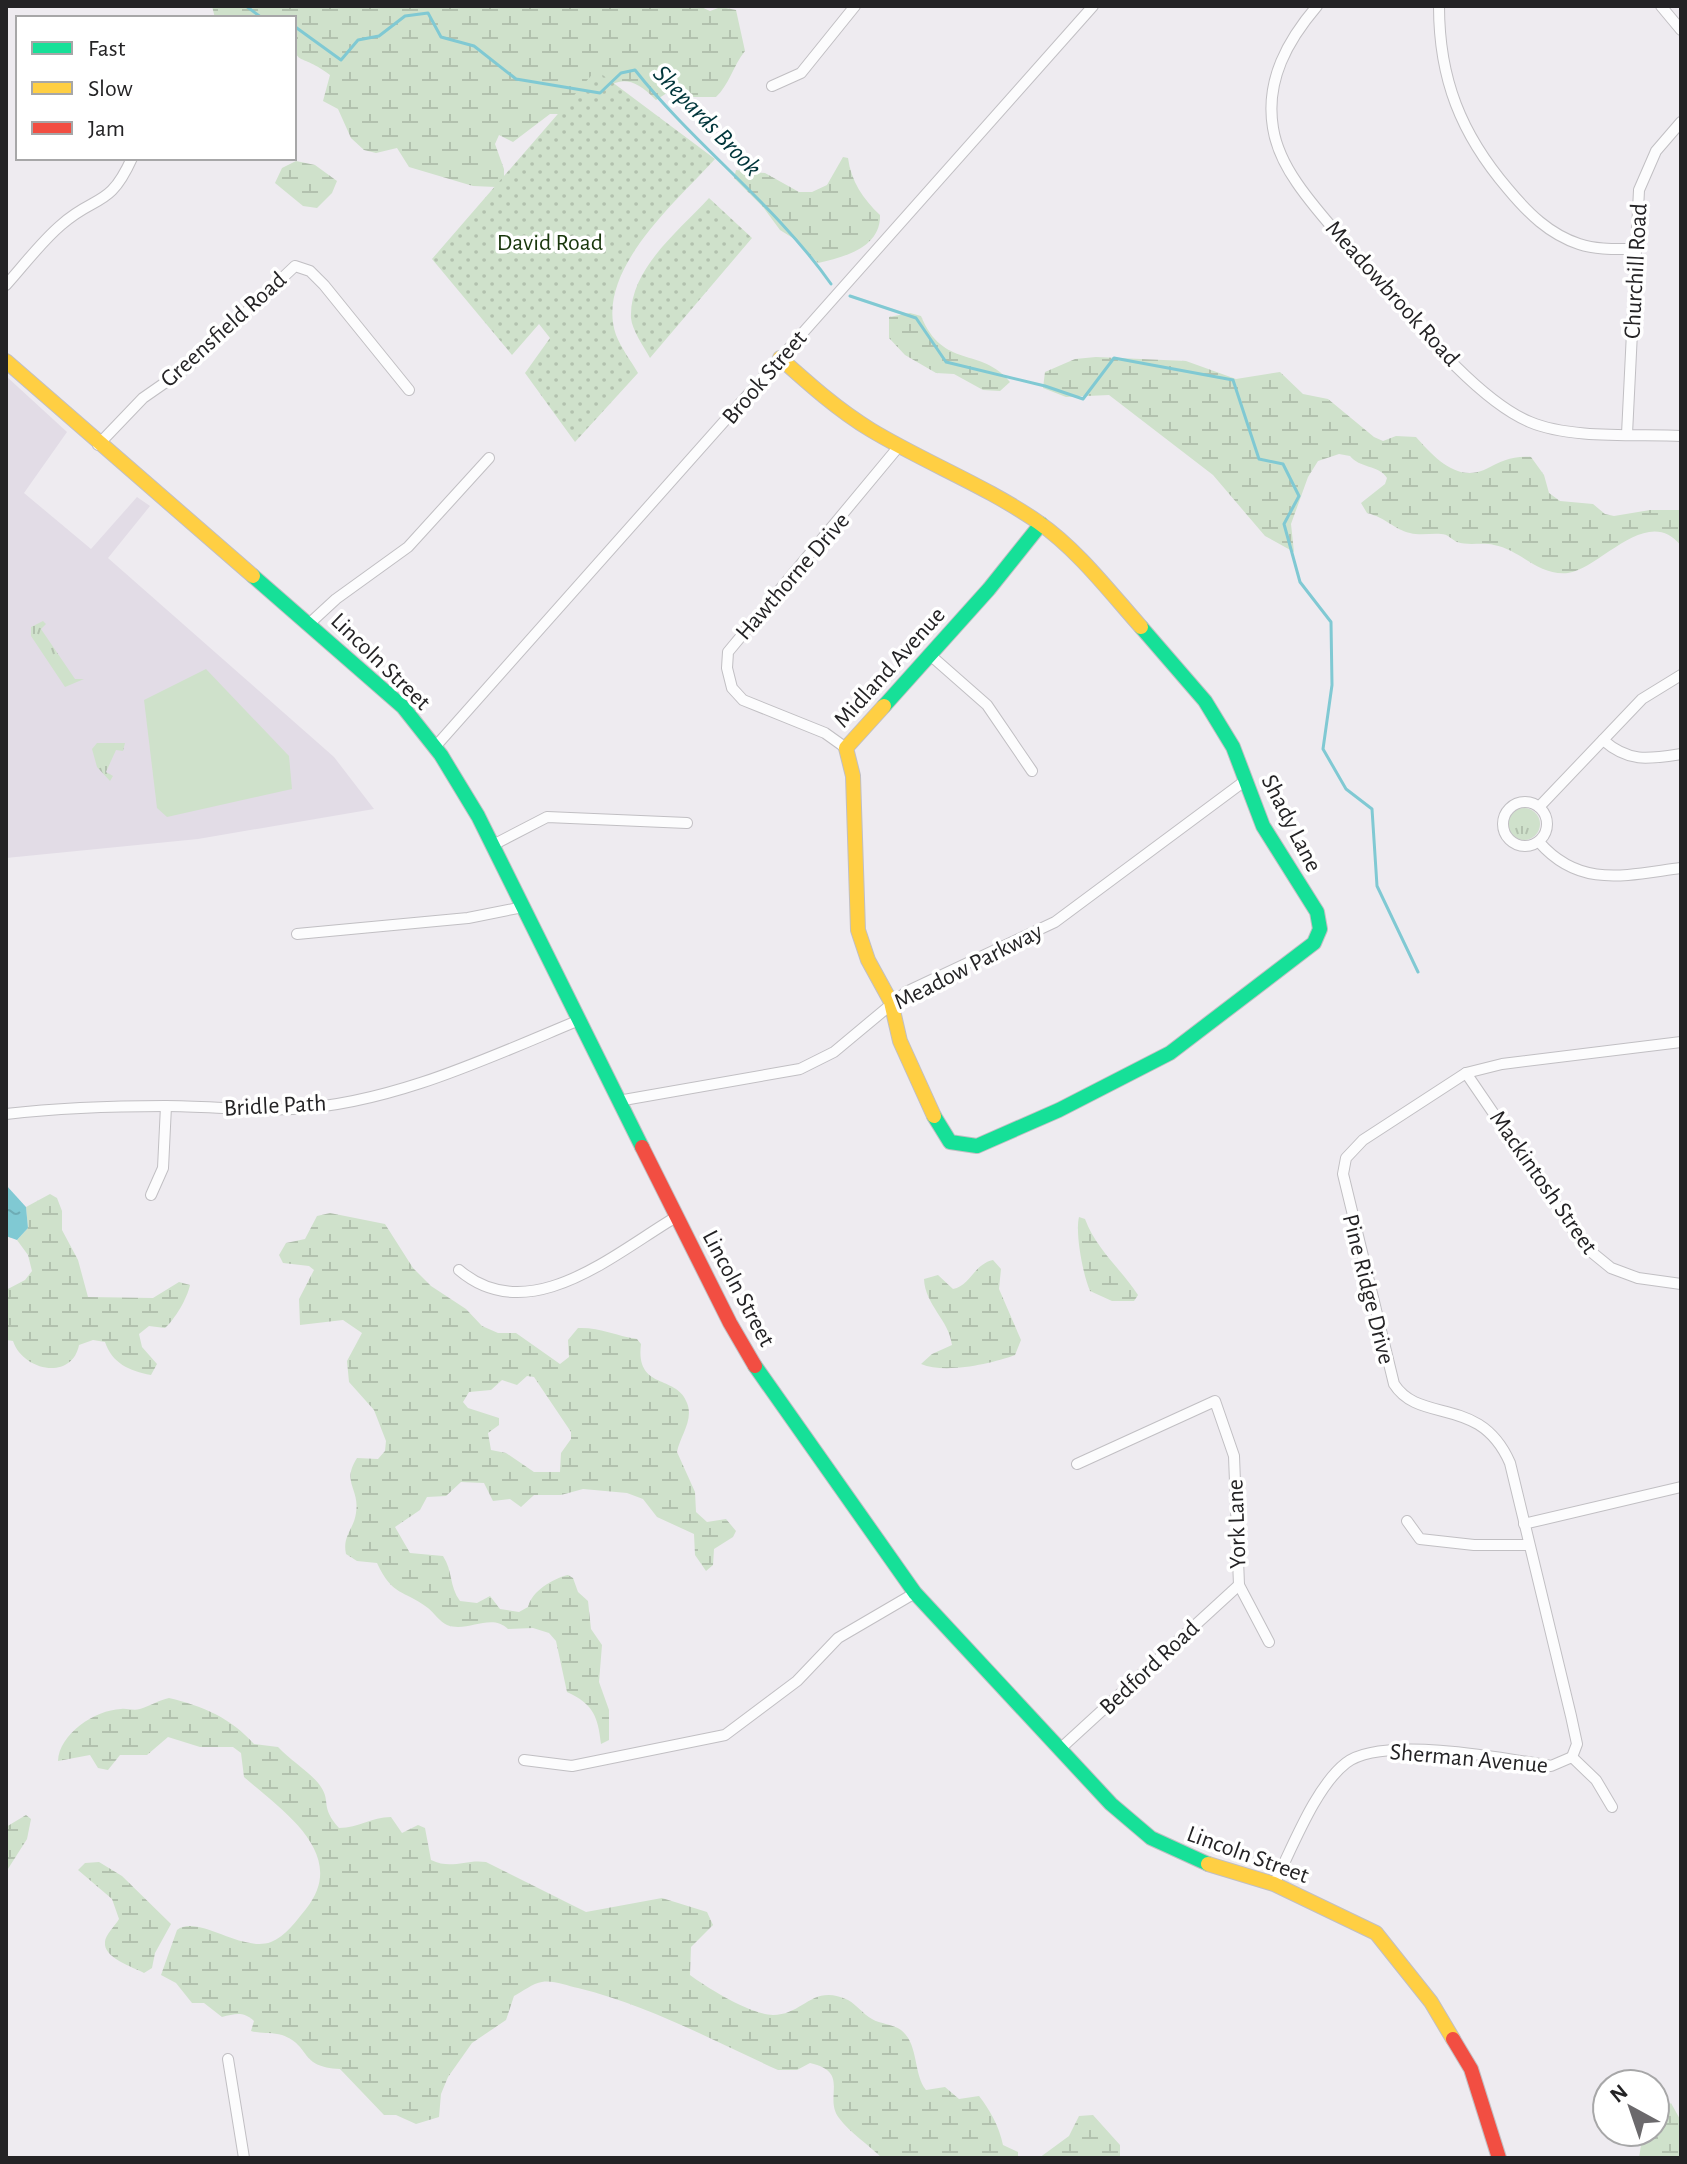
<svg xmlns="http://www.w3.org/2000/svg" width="1687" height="2164" viewBox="0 0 1687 2164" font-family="'Alegreya Sans',sans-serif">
  <defs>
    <pattern id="grass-tufts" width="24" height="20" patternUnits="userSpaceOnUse" patternTransform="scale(2)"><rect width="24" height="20" fill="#cfe1cb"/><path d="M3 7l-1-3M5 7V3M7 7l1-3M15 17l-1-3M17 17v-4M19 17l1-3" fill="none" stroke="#b2c1ae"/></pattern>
    <pattern id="wetland-marsh" width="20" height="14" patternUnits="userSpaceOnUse" patternTransform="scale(2)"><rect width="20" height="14" fill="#cfe1cb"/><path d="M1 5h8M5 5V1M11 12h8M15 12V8" fill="none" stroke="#b2c1ae"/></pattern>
    <pattern id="park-dots" width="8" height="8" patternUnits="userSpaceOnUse" patternTransform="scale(2)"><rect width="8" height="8" fill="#cfe1cb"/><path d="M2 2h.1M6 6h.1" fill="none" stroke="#b2c1ae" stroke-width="1.8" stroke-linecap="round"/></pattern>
    <pattern id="water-ripples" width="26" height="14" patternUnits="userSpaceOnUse" patternTransform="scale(2)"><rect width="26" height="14" fill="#80c9d3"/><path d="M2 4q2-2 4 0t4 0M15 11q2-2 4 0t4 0" fill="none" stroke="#6eacb5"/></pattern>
  </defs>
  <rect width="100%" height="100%" fill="#eeebf0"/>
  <polygon fill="#e2dce6" points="6,376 67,432 24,493 91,549 137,497 150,506 108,558 334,757 374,809 198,839 6,858"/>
  <g fill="url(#grass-tufts)">
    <polygon points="43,621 46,624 41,629 75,679 84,679 65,687 31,636 31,627"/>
    <polygon points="97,743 125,743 123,751 116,750 106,772 113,776 110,781 97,767 92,749"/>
    <circle cx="1524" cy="824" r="16"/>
  </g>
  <g fill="url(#wetland-marsh)" fill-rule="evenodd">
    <path d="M212,6H699L710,11L721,7L736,10L745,51C733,66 729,85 716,97H684L670,91L656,100C623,65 607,84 580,114H550L513,142L499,135L495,144L504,169V179L496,187L473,186L409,167L397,148L376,153L364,150L351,138L338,109L323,101L330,75C295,48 294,74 294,18H215Z"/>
    <path d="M843,157L848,158C851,181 863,199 880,215C881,248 844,257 818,263L796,240L780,230L763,207L734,178L736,170L765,173L799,192H812L827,185Z"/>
    <polygon points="296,161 315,165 337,181 332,193 317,208 303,206 275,183 282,168"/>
    <path d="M910,313L921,316C943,370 981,346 1010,382L1000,391L983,390L954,374L936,373L905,355L889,338V317Z"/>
    <path d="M1096,357L1186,361L1236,379L1280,372L1303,394L1328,399L1374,437L1383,441L1396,436L1416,437C1433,456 1456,482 1484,470C1503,461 1510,456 1531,457L1544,475L1549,493L1560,501L1593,504L1605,514L1614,516L1650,510H1681V546C1648,503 1600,569 1568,573C1538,576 1521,550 1494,545C1483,542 1468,546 1457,542C1451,539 1448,534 1441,534C1431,533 1421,536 1410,533C1393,529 1387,518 1367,513L1361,503L1385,484L1387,478C1379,465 1359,468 1350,456L1339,454L1318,461L1308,477L1291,524L1294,552L1265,536L1213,475L1109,395L1066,397L1043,388L1045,372L1075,359Z"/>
    <path d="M50,1194L57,1198L62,1211V1230L78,1260L88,1297L153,1298L179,1282L190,1285C187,1299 175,1319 165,1328L149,1326L139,1334L142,1347L157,1364L151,1375C129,1371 112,1363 105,1342L93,1340L79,1345C72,1381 23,1371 13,1341L6,1340V1290L25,1280L32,1271L28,1255L17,1240L28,1228L26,1207Z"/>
    <path d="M330,1213L385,1224L413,1268L431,1286L466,1309L482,1326L498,1333H516L560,1364L569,1357L568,1340L578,1328C599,1327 617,1336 637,1339L641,1344C635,1391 677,1374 687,1403C694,1420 680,1436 677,1452L695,1492L696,1512L707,1522L726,1519L736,1531L733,1537L714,1549L713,1565L706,1571L695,1555L694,1534L657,1517L643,1499L627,1493L583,1489L561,1495H534L521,1507L510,1499L493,1501L484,1483L461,1482L446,1496L427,1497L420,1510L395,1527L410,1553L443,1556C453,1571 449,1586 460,1601L477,1603L490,1596L500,1609L519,1612L528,1607C532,1591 552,1579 568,1575L573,1578L578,1592L588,1601L591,1629L602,1645L599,1682L609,1710V1740L601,1744C598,1716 593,1704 567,1692L556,1641L549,1633L533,1628L508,1629C491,1612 468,1633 447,1625C440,1622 434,1613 428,1608C403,1589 393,1597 377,1563L357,1561L346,1554C342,1536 354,1529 356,1513C360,1488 341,1483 357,1458L378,1459L385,1451L386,1441L374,1410L349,1382L347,1361L362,1333L343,1320L300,1325L299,1299L314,1270L309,1266L283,1263L279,1255L286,1243L305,1239L317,1216ZM527,1376L534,1377L571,1432V1439L561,1453L560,1472H534L506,1453L491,1450L488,1433L499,1425V1418L468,1408L463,1402L469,1392L491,1390L502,1380L517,1385Z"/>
    <path d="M1079,1217L1085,1219C1096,1249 1121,1269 1138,1295L1134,1301H1112L1090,1291C1083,1275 1075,1233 1079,1217Z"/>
    <path d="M993,1260L1001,1269L999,1289L1021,1340L1015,1355C991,1364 945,1374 921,1364L932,1354L952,1345C949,1320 925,1305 924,1279L938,1275L953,1289C970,1286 974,1264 993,1260Z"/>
    <path d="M169,1698C203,1706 231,1718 254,1744L278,1747C291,1761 313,1774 321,1787C331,1802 320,1807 339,1828C359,1828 371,1817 391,1817L402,1833L418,1825L425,1828L431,1860C452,1870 465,1859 486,1862L586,1912L662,1898L707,1912L713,1925L691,1947L690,1975C707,1988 752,2015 773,2015C804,2015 812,1983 848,2000C857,2005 863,2014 872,2019C880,2024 893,2024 901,2030C919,2044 913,2074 926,2090L945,2087L959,2099L979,2096C990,2110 999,2126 1003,2145L1018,2152V2158H882C869,2145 850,2133 839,2118C823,2097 851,2072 810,2063L797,2070H778C712,2040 650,2006 578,1988C567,1986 553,1980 542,1982C533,1983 522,1992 514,1996L506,2020L472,2043L448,2077L441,2094L439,2117L416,2124L396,2115H384L340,2069C298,2067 312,2046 282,2035C272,2032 261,2034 251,2031L254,2021C243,2011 235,2014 222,2017L204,2003H192L176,1983L161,1975L177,1930C198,1914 241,1953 271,1942C285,1937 297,1920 306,1909C350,1854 281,1810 244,1777L241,1753L233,1747H200L168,1737L147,1755H120L108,1770L98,1768L90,1755L58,1761C59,1734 95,1710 121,1709C127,1708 133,1711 140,1709C150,1706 159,1700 169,1698Z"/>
    <polygon points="26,1815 31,1819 27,1839 6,1872 6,1827"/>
    <path d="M99,1862L122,1876L171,1924L155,1953L152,1968L144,1973C133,1967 103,1958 105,1942C105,1935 115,1926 119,1919L112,1899L78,1870L85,1863Z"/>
    <polygon points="1671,2103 1681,2121 1681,2158 1639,2158 1643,2132 1655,2132 1655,2117"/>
    <polygon points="1093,2115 1120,2145 1120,2158 1039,2158 1069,2136 1079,2116"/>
  </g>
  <g fill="url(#park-dots)">
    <path d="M596,70L715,159C677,201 594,271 616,335C621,348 631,361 638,373L575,442L525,373L550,338L539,324L512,355L432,259Z"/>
    <path d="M709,198L752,238L650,358C644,347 632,330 631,318C629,269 679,231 709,198Z"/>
  </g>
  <polygon fill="#cfe1cb" points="206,669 289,756 292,789 167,817 157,808 144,700"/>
  <polygon fill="url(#water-ripples)" points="6,1185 26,1207 28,1228 17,1240 6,1236"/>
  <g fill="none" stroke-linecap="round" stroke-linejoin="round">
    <g stroke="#80c9d3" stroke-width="3">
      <polyline points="246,6 262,18"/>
      <path d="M294,26L341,60L358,40L379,36L405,16L428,13L441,37L474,46L516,79L600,93L621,73L635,70C695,146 775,204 831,284"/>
      <polyline points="850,296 916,318 946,362 1045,386 1083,399 1114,358 1233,380 1259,459 1283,464 1299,496 1284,524 1300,582 1331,622 1332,685 1323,749 1346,789 1372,809 1377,886 1418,972"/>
    </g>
    <defs>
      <g id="street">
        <path d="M1317,6C1288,40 1265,80 1273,128C1276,147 1286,167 1297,183C1316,211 1341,237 1363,263C1404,309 1474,399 1530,422C1570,439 1636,434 1681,436"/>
        <path d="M1439,6C1439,79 1461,134 1508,189C1528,213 1549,234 1579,244C1597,250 1616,249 1634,249"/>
        <polyline points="1661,6 1681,30"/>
        <polyline points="772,86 801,73 855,6"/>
        <path d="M6,285C24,265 41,242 61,225C96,194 109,209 132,158"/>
        <polyline points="1627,434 1639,190 1656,151 1681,122"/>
        <polyline points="98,445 143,398 189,366 295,266 310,271 324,285 409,390"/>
        <polyline points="310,623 336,599 408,547 489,458"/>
        <polyline points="929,654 987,705 1032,771"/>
        <path d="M1603,740C1629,763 1649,759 1681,754"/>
        <polyline points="435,747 1093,6"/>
        <polyline points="846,748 825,733 743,700 732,688 727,668 728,652 900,445"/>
        <circle cx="1525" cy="824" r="22"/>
        <polyline points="1539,807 1642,699 1681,675"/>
        <path d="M1539,842C1580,889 1626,875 1681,868"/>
        <polyline points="493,845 547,817 687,823"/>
        <polyline points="297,934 468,918 523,907"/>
        <polyline points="1466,1073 1584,1246 1611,1268 1638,1278 1681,1284"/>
        <polyline points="618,1101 800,1069 834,1052 906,992 1055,922 1246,780"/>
        <path d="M6,1114C58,1108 112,1106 165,1106C207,1106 250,1111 293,1109C391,1104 488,1058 577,1021"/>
        <polyline points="151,1195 163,1168 166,1106"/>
        <path d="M459,1270C529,1330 615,1253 676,1217"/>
        <polyline points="1077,1464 1215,1401 1234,1456 1239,1585 1269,1642"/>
        <polyline points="1407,1521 1420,1539 1474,1545 1529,1545"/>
        <polyline points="1524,1524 1681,1487"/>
        <polyline points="1060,1749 1239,1585"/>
        <path d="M1572,1757L1577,1744L1571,1716L1510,1463C1480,1394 1420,1425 1394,1384L1343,1174L1346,1158L1363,1140L1466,1073L1502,1064L1681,1042"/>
        <polyline points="524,1760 572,1766 725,1735 797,1681 838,1638 915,1593"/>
        <path d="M1274,1884C1292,1849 1315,1787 1346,1763C1382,1735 1505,1758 1551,1766L1572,1757L1596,1780L1612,1807"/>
        <polyline points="228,2059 244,2158"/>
      </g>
      <g id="fast">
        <polyline points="253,576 403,707 441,755 478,816 642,1147"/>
        <polyline points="884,706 989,589 1041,524"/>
        <polyline points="934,1116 950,1142 977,1146 1059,1110 1170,1053 1314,943 1320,929 1317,912 1263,826 1233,747 1205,701 1141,627"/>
        <polyline points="755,1366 915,1593 1111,1804 1151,1838 1208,1864"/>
      </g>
      <g id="slow">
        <path d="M780,358C809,384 838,410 871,430C926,463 986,486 1038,522C1078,550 1109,591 1141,627"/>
        <polyline points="6,361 253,576"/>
        <polyline points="884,706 846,748 853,776 858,930 868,960 891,1002 900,1041 934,1116"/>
        <polyline points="1208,1864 1274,1884 1376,1933 1431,2002 1453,2039"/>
      </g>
      <g id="jam">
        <polyline points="642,1147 730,1323 755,1366"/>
        <polyline points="1453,2039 1471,2069 1499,2158"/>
      </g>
    </defs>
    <use href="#street" stroke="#c1bfc3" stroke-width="12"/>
    <use href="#fast" stroke="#c1bfc3" stroke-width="16"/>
    <use href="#slow" stroke="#c1bfc3" stroke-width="16"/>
    <use href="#jam" stroke="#c1bfc3" stroke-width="16"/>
    <use href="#street" stroke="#fcfcfd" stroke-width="10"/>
    <use href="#fast" stroke="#16e098" stroke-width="14"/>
    <use href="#slow" stroke="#ffcf43" stroke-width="14"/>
    <use href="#jam" stroke="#f24e42" stroke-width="14"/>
  </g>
  <g text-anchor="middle" stroke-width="7" stroke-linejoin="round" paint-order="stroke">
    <g font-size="24" fill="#18360b" stroke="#fff">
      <text x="550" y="250">David Road</text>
    </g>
    <g font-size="24" fill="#242325" stroke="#fff">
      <text transform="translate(1635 271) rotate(-87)" y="8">Churchill Road</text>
      <text transform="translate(1393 293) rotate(48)" y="8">Meadowbrook Road</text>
      <text transform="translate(223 329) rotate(-42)" y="8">Greensfield Road</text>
      <text transform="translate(764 377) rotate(-49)" y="8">Brook Street</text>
      <text transform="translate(792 576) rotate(-49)" y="8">Hawthorne Drive</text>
      <text transform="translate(381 661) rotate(44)" y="8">Lincoln Street</text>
      <text transform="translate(889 667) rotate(-48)" y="8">Midland Avenue</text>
      <text transform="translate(1292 823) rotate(63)" y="8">Shady Lane</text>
      <text transform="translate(968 966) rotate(-27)" y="8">Meadow Parkway</text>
      <text transform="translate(275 1105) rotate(-3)" y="8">Bridle Path</text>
      <text transform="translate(1544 1182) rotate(55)" y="8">Mackintosh Street</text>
      <text transform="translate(739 1288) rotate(62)" y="8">Lincoln Street</text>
      <text transform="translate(1369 1289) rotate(76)" y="8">Pine Ridge Drive</text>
      <text transform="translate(1236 1524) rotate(-92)" y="8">York Lane</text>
      <text transform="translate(1149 1667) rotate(-43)" y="8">Bedford Road</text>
      <text transform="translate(1469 1758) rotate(5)" y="8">Sherman Avenue</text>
      <text transform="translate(1248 1854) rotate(20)" y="8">Lincoln Street</text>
    </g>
    <g font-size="26" font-style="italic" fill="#01363b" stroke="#fff">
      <text transform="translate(708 120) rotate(46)" y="9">Shepards Brook</text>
    </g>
  </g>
  <rect width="1687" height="2164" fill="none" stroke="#242325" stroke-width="16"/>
  <rect x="16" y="16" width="280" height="144" fill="#ffffff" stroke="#a7a7a8" stroke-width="2"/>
  <rect x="32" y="42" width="40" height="12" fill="#16e098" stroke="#a7a7a8" stroke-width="2"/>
  <text x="88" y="56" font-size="24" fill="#242325">Fast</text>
  <rect x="32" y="82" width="40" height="12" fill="#ffcf43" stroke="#a7a7a8" stroke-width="2"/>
  <text x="88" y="96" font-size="24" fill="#242325">Slow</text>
  <rect x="32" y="122" width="40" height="12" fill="#f24e42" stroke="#a7a7a8" stroke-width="2"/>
  <text x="88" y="136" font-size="24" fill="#242325">Jam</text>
  <g transform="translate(1631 2108) rotate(320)"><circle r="38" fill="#ffffff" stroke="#a7a7a8" stroke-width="2"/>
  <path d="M0-6L14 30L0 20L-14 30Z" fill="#6b696c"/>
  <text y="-12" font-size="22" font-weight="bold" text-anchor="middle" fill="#242325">N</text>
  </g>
</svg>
